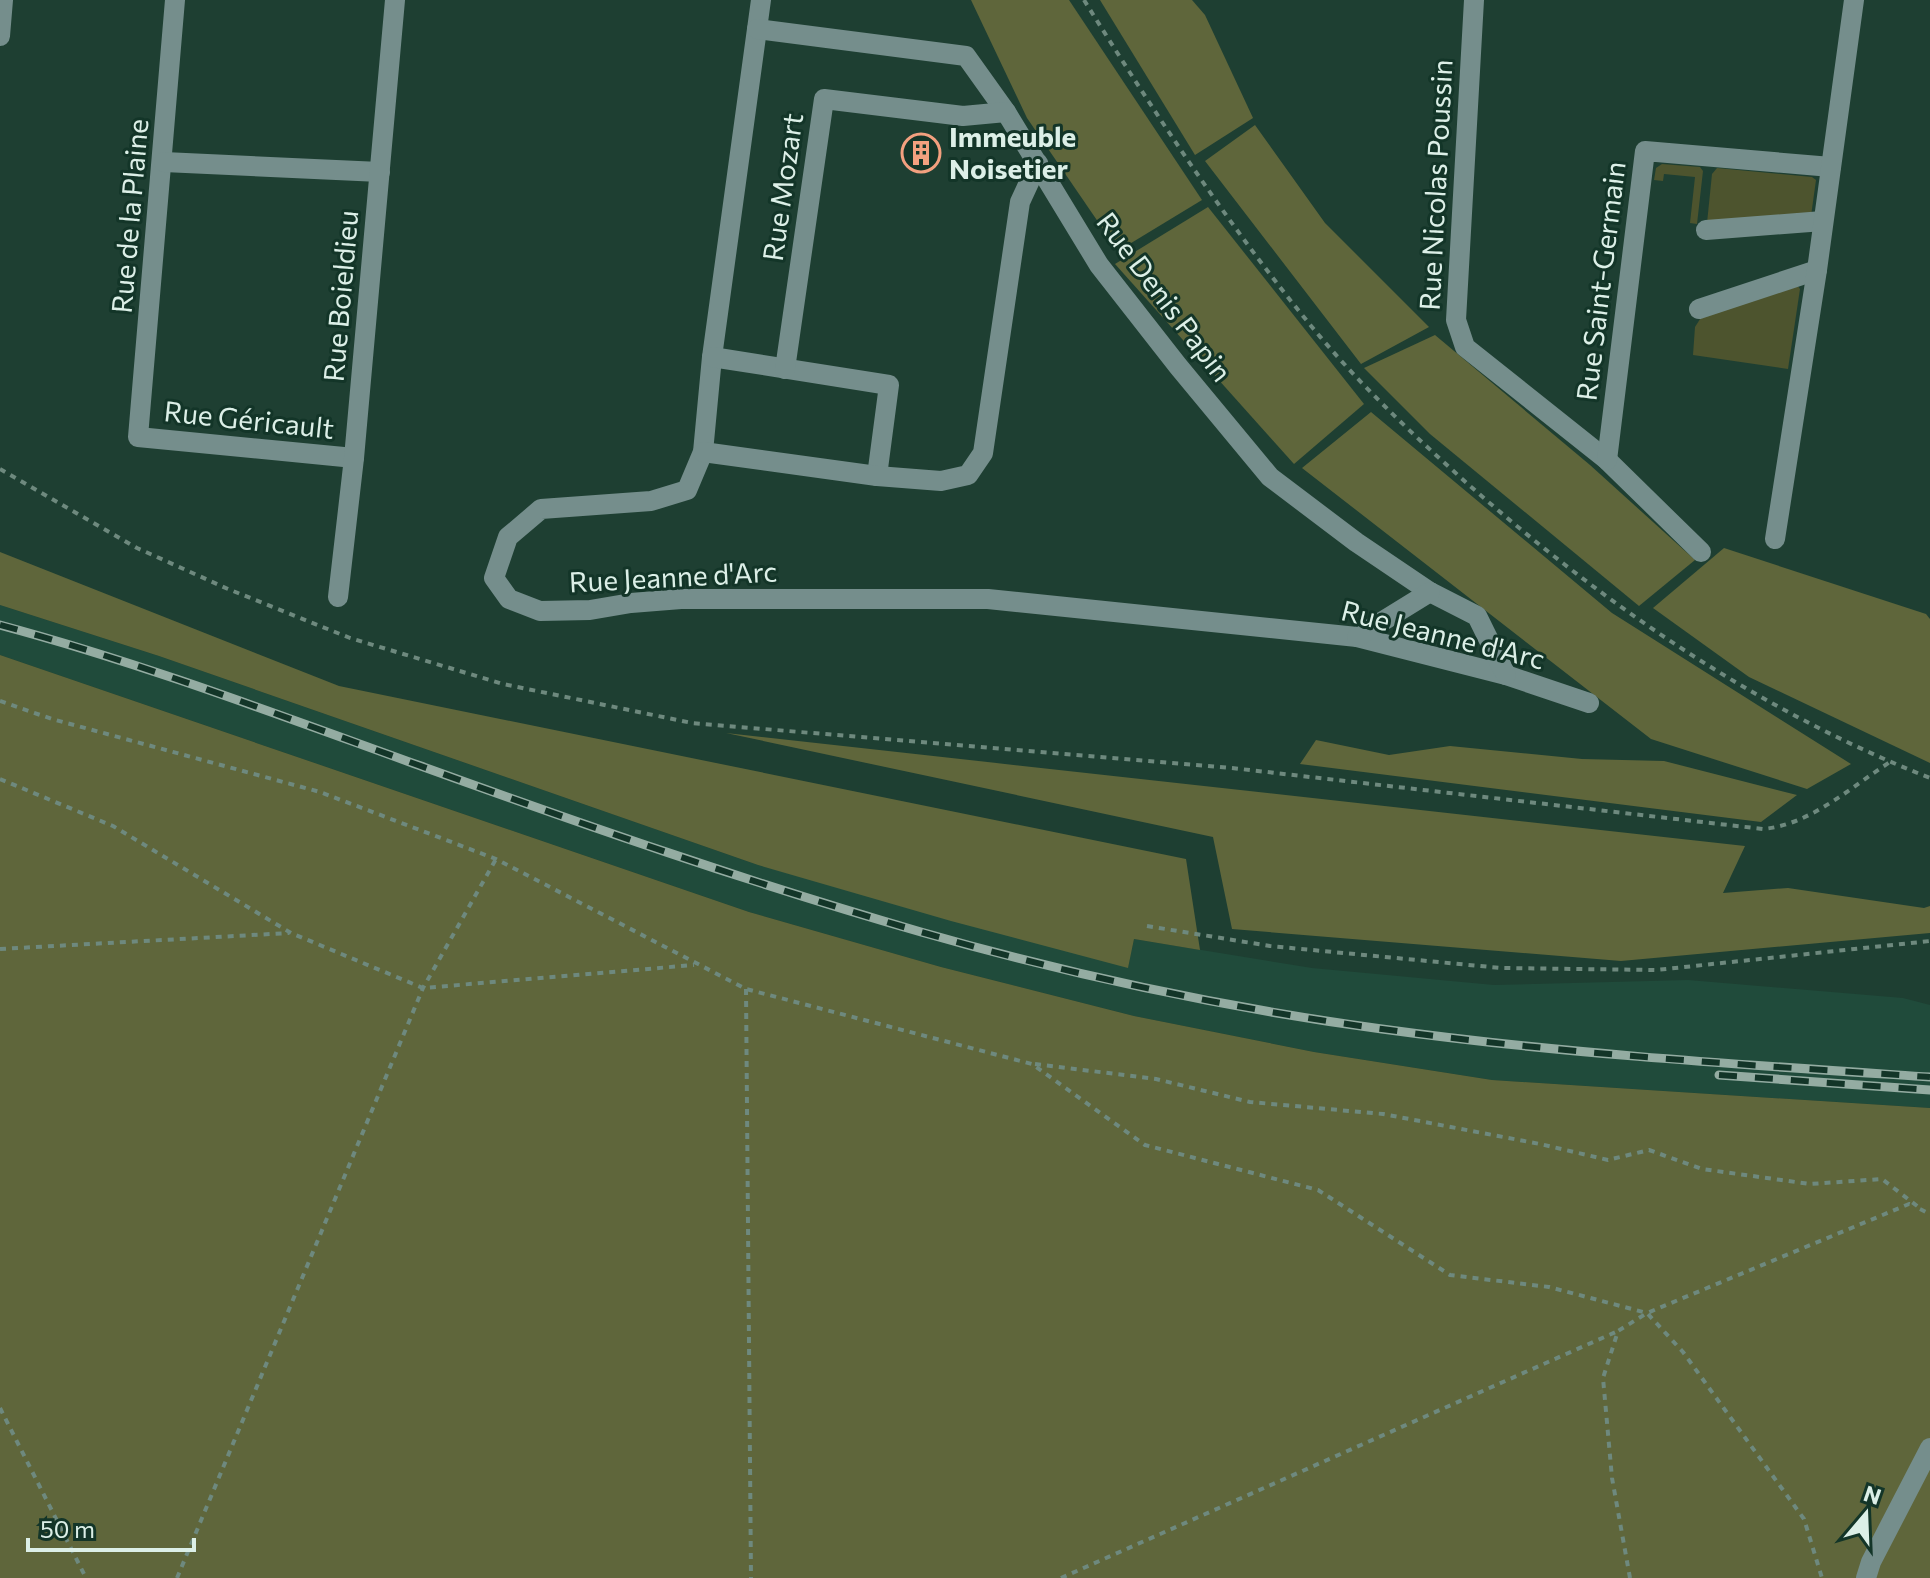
<svg xmlns="http://www.w3.org/2000/svg" width="1930" height="1578" viewBox="0 0 1930 1578" font-family="Commissioner,sans-serif">
  <rect width="100%" height="100%" fill="#1e3f32"/>
  <polygon fill="#204b3b" points="0,605 159,656 758,865 1128,967 1134,939 1312,968 1494,985 1688,980 1903,998 1930,1005 1930,1108 1492,1080 1314,1052 1134,1016 941,967 749,912 0,655"/>
  <g fill="#4d542e">
    <polygon points="1662,164 1700,167 1703,171 1697,224 1690,223 1695,177 1664,174 1663,181 1654,180 1656,168"/>
    <polygon points="1717,168 1812,177 1816,180 1811,216 1707,223 1712,174"/>
    <polygon points="1797,285 1800,289 1788,369 1693,355 1695,327 1702,316"/>
  </g>
  <g fill="#5f663b">
    <polygon points="971,0 1069,0 1202,200 1118,251 1027,118"/>
    <polygon points="1100,0 1192,0 1205,15 1253,118 1195,155"/>
    <polygon points="1255,125 1325,223 1429,327 1361,364 1205,161"/>
    <polygon points="1208,207 1364,404 1294,464 1115,264"/>
    <polygon points="1435,335 1590,465 1695,560 1639,606 1430,434 1364,368"/>
    <polygon points="1371,412 1612,613 1851,764 1807,789 1651,739 1302,468"/>
    <polygon points="1724,548 1926,614 1930,619 1930,763 1749,677 1653,608"/>
    <polygon points="0,552 339,686 1186,859 1200,950 1134,939 1128,968 951,921 758,865 159,656 0,605"/>
    <polygon points="0,655 749,912 941,967 1134,1016 1314,1052 1492,1080 1930,1108 1930,1578 0,1578"/>
    <polygon points="726,733 1745,846 1723,893 1788,888 1924,908 1930,906 1930,933 1621,961 1232,929 1213,837"/>
    <polygon points="1316,740 1389,755 1450,746 1582,759 1664,761 1797,795 1761,822 1300,764"/>
  </g>
  <g fill="none" stroke-linecap="round" stroke-linejoin="round">
    <g stroke="#6e897e" stroke-width="4" stroke-dasharray="6 6" stroke-linecap="butt">
      <path d="M1084,0C1154,112 1227,224 1312,327C1359,384 1413,435 1469,485C1606,606 1759,711 1930,778"/>
      <path d="M0,469L137,548L228,589L350,638L503,684L692,723L1232,768L1763,829C1810,825 1851,787 1890,762"/>
      <polyline points="0,701 52,719 320,792 496,859 746,989 1032,1064 1145,1145 1318,1190 1450,1275 1549,1287 1647,1313 1683,1352 1804,1519 1822,1578"/>
      <polyline points="0,779 113,826 291,933 423,988 694,965"/>
      <polyline points="1147,926 1270,946 1501,968 1656,970 1930,941"/>
      <polyline points="0,949 289,933"/>
      <polyline points="746,989 751,1578"/>
      <polyline points="1035,1064 1156,1079 1250,1102 1383,1114 1540,1144 1608,1160 1649,1150 1702,1169 1810,1184 1882,1179 1921,1209"/>
      <polyline points="1920,1209 1930,1214"/>
      <polyline points="0,1408 86,1578"/>
      <polyline points="177,1578 423,988 496,859"/>
      <polyline points="1061,1578 1618,1331"/>
      <polyline points="1630,1578 1612,1478 1603,1378 1618,1331 1647,1313 1909,1204 1912,1205"/>
    </g>
    <g stroke="#758e8c" stroke-width="20">
      <polyline points="175,0 138,437 354,458"/>
      <polyline points="761,0 712,357 703,452 687,490 651,501 541,509 508,537 494,578 509,599 540,611 590,610 631,603 681,599 988,599 1357,637 1506,675 1589,703"/>
      <polyline points="1474,0 1456,320 1465,347 1607,460 1701,552"/>
      <polyline points="757,29 966,56 1006,112 1099,265 1178,366 1270,477 1356,542 1430,592 1477,616 1506,675"/>
      <polyline points="0,36 3,0"/>
      <polyline points="164,162 380,172"/>
      <polyline points="1706,230 1823,221"/>
      <polyline points="1699,309 1817,270"/>
      <polyline points="712,357 889,385 877,476"/>
      <polyline points="785,369 824,99 963,116 1006,112"/>
      <polyline points="703,452 877,476 941,481 968,475 983,453 1020,202 1038,163"/>
      <polyline points="1607,460 1645,151 1831,167"/>
      <polyline points="1775,539 1817,270 1854,0"/>
      <polyline points="338,597 354,458 395,0"/>
      <polyline points="1357,637 1430,592"/>
      <polyline points="1866,1578 1871,1562 1930,1448"/>
    </g>
    <defs>
      <g id="rail">
        <path d="M0,625C142,663 279,715 418,765C584,825 751,883 921,932C1071,975 1227,1008 1382,1029C1564,1054 1747,1065 1930,1077"/>
        <polyline points="1719,1075 1930,1090"/>
      </g>
    </defs>
    <use href="#rail" stroke="#94aca2" stroke-width="9"/>
    <use href="#rail" stroke="#133528" stroke-width="6" stroke-dasharray="18" stroke-linecap="butt"/>
  </g>
  <defs>
    <symbol id="building-ring" viewBox="-11 -11 22 22"><circle r="9.5" fill="#133528" stroke="#f2a07f" stroke-width="1.5"/><path d="M-4-6H4V6H1V3H-1V6H-4ZM-2.5-4.3h1.7v1.8h-1.7ZM.8-4.3h1.7v1.8H.8ZM-2.5-1h1.7V.8h-1.7ZM.8-1h1.7V.8H.8Z" fill="#f2a07f"/></symbol>
  </defs>
  <g fill-rule="evenodd">
    <use href="#building-ring" x="899" y="131" width="44" height="44"/>
  </g>
  <g text-anchor="middle" stroke-width="6" stroke-linejoin="round" paint-order="stroke">
    <g font-size="28" font-weight="bold" fill="#dcefe7" stroke="#133528" text-anchor="start">
      <text x="949" y="147">Immeuble<tspan x="949" dy="32">Noisetier</tspan></text>
    </g>
    <g font-size="28" fill="#dcefe7" stroke="#133528">
      <text transform="translate(1436 185) rotate(-87)" y="10">Rue Nicolas Poussin</text>
      <text transform="translate(783 187) rotate(-82)" y="10">Rue Mozart</text>
      <text transform="translate(130 216) rotate(-85)" y="10">Rue de la Plaine</text>
      <text transform="translate(1601 281) rotate(-83)" y="10">Rue Saint-Germain</text>
      <text transform="translate(341 296) rotate(-85)" y="10">Rue Boieldieu</text>
      <text transform="translate(1164 297) rotate(53)" y="10">Rue Denis Papin</text>
      <text transform="translate(249 420) rotate(6)" y="10">Rue Géricault</text>
      <text transform="translate(673 577) rotate(-3)" y="10">Rue Jeanne d'Arc</text>
      <text transform="translate(1443 635) rotate(14)" y="10">Rue Jeanne d'Arc</text>
    </g>
  </g>
  <g transform="translate(1866 1514) rotate(19)" stroke="#133528" stroke-width="6" paint-order="stroke">
  <path d="M0-6L14 30L0 20L-14 30Z" fill="#dcefe7"/>
  <text y="-12" font-size="22" font-weight="bold" text-anchor="middle" fill="#dcefe7">N</text>
  </g>
  <path d="M28 1538v12h166v-12" fill="none" stroke="#dcefe7" stroke-width="4"/>
  <text x="40" y="1538" font-size="24" fill="#dcefe7" stroke="#133528" stroke-width="6" paint-order="stroke">50 m</text>
</svg>
